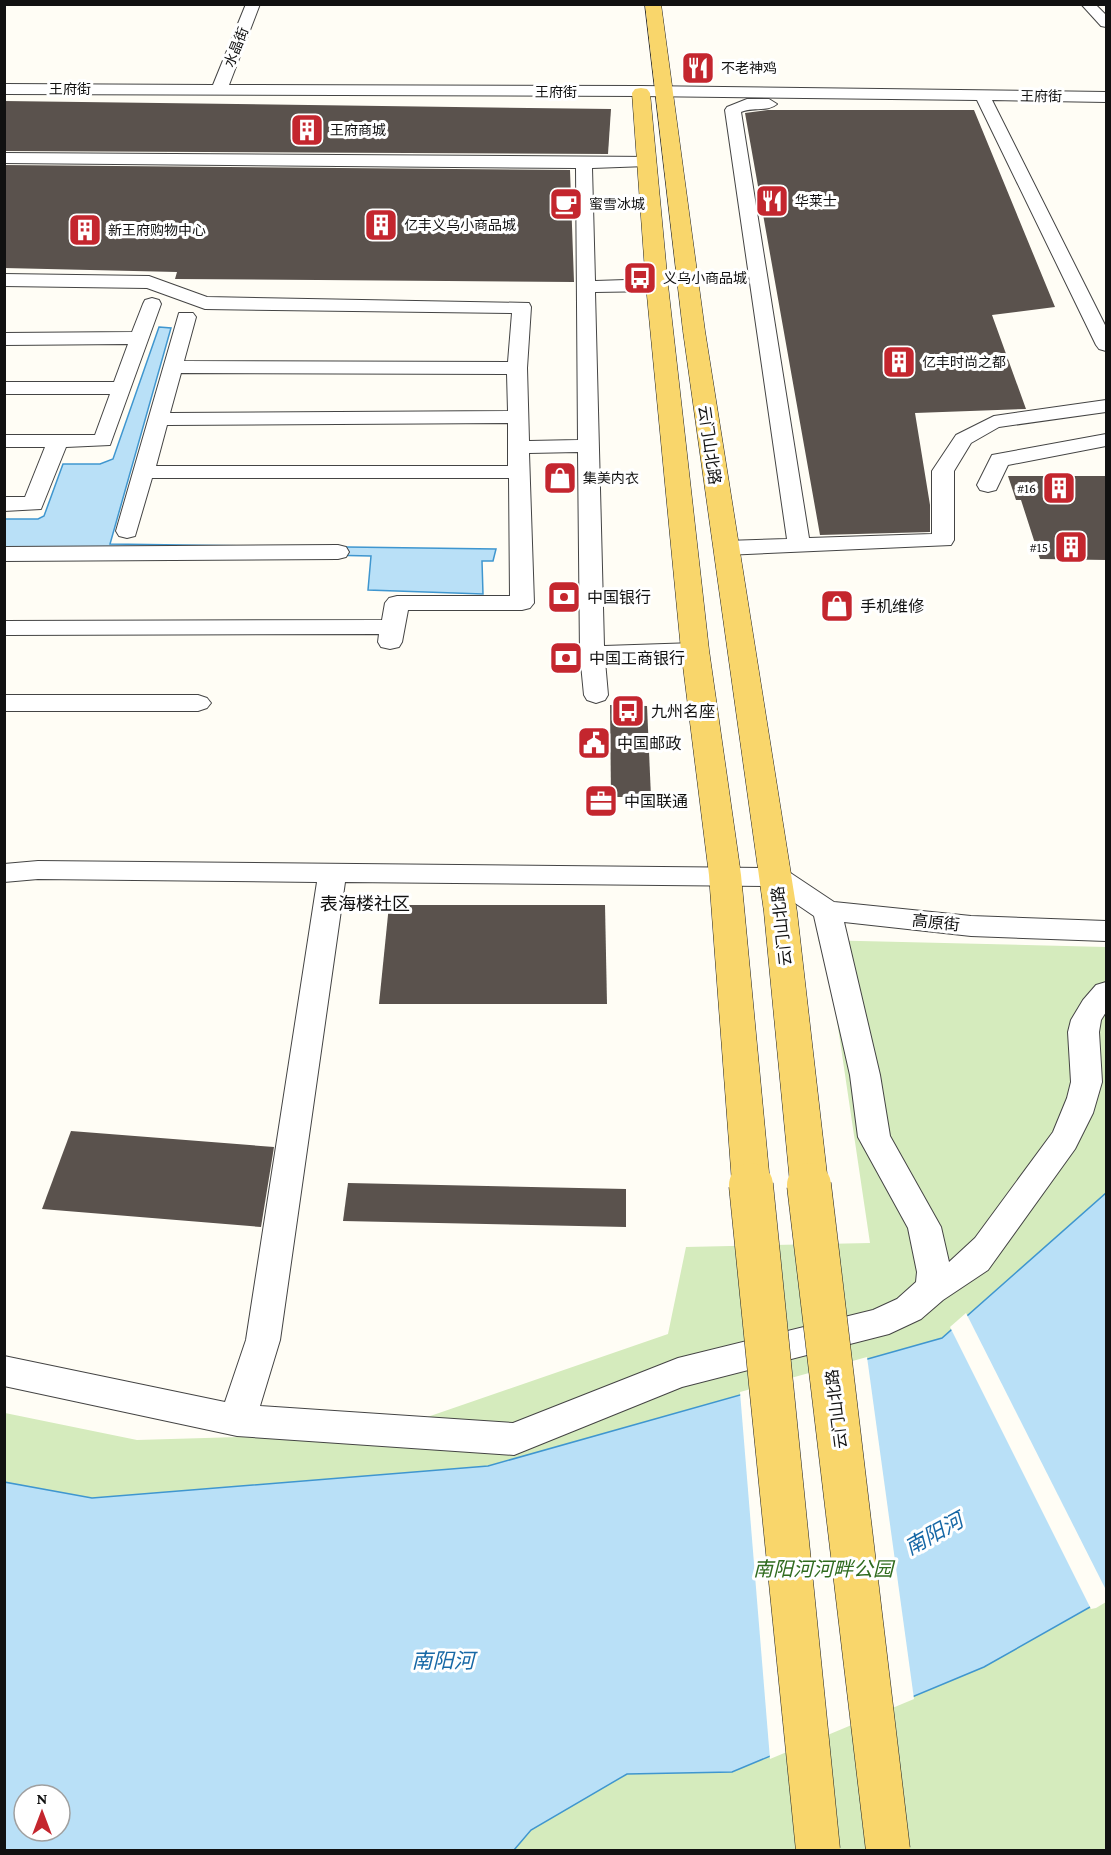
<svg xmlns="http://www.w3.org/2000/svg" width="1111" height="1855" viewBox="0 0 1111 1855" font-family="'Crimson Pro','Noto Sans SC',serif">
  <rect width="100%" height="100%" fill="#fffdf5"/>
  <path fill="#d5ebbd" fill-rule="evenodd" d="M818,940L1106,947V1850H5V1413L137,1440L381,1433L668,1334L686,1247L870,1243L828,960ZM24,1795H60V1831H24Z"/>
  <g fill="#b9e0f7" stroke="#3f96cf" stroke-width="1.5" fill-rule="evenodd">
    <polygon points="159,327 171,328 110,544 496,549 493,561 482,561 483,594 368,590 371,556 5,548 5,519 38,519 44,516 63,464 100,464 113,459"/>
    <path d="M1106,1193V1598L984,1667L732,1772L627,1774L531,1830L514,1850H5L4,1482L92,1498L488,1466L942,1338ZM24,1795H60V1831H24Z"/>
  </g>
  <g fill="#fffdf5">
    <polygon points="966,1313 1106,1590 1106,1602 1096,1608 1091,1609 950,1327"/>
    <polygon points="867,1357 914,1699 770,1759 740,1392"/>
  </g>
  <g fill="#5a524d">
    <polygon points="4,101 611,109 608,154 4,151"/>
    <polygon points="768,110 974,110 1055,307 992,315 1026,409 915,413 930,505 930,532 820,535 745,113"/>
    <polygon points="4,165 570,170 574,282 175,279 177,272 4,268"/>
    <polygon points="1008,476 1107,476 1107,560 1040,559 1021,500 1016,500"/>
    <polygon points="610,705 647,706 651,797 611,797"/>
    <polygon points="389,905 605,905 607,1004 379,1004"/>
    <polygon points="71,1131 274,1147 261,1227 42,1209"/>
    <polygon points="348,1183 626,1189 626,1227 343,1221"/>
  </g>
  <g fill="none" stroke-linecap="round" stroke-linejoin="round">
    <defs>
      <g id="minor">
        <polygon points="246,4 260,4 229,85 641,86 1106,92 1106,102 992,100 1106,327 1106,351 1099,349 1096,345 977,100 641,96 4,94 4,84 213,85"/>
        <polygon points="1081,4 1095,4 1106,15 1106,27 1101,26"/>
        <path d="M747,99H769L777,104C768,112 753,107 741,112L809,538L932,534V471L956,435L994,416L1106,400V412L999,427L971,443L954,471V540L951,545L725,555L717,553L714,548L717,543L725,541L787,539L725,110L727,107Z"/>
        <path d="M4,153L653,157L655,161L653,165L647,166L592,168L595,281L657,279L664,281L666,285L664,289L657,291L595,292L604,646L695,643L704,645L707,650L704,655L605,661L608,695L605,700L596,703L587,700L584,695L580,654L578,452L529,453L534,603L530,608L522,610H408L402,642L399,647L390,649L381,647L378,642L379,634L4,635V621L382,620L385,603L389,598L397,596H510L509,478H152L135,536L127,538L119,536L116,531L179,313H193L196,317L184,361L508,362L512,313L205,309L147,288L4,286V274L149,276L207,297L529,303L531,307L527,368L529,441L578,440L576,168L4,163ZM181,373L507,374L508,411L170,413ZM508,423V466H156L167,425Z"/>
        <polygon points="152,298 159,300 161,304 110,445 66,447 41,509 4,511 4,497 25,497 45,447 4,447 4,435 95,435 110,394 4,394 4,382 114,382 128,344 4,345 4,333 132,332 143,304 145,300"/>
        <polygon points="1106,434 1106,446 1008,465 996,490 988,492 980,490 977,485 992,455"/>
        <polygon points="338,545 346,547 349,552 346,557 338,559 4,561 4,547"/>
        <polygon points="4,695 198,695 207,698 211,703 207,708 198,711 4,711"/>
        <path d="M38,861L776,868L786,870L834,902L971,916L1106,921V941L971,936L844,922L880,1075L890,1136L941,1227L949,1262L975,1238L1053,1132L1067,1098L1071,1082L1068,1032L1071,1020L1083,1000L1096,985L1106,982V1012L1101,1020L1099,1032L1102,1082L1093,1113L1075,1149L988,1270L943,1300L921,1319L889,1334L682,1387L514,1455L237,1436L4,1386V1356L225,1402L246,1340L317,882L38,879L4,882V864ZM345,882L770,886L814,916L850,1075L858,1137L908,1228L917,1272L916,1282L897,1299L873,1310L678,1358L513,1423L260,1406L280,1340Z"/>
      </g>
      <g id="major">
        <polygon points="645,4 661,4 705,331 797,912 828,1183 822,1193 809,1198 796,1193 790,1183 764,912 683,331"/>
        <polygon points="641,88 647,89 650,93 668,285 709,650 741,875 770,1183 764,1193 751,1198 738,1193 732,1183 709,875 681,650 646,285 632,93 635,89"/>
      </g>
    </defs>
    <use href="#minor" stroke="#444" stroke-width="2"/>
    <use href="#major" stroke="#222" stroke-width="1"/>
    <use href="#minor" fill="#fff" fill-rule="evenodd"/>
    <use href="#major" fill="#f9d66b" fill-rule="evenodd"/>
    <defs>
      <g id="major-bridge-far1">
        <polyline points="751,1183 751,1187"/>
        <polyline points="809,1183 809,1187"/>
      </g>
      <g id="major-bridge">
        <polyline points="751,1185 818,1850"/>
        <polyline points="809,1185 888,1850"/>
      </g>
    </defs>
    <use href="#major-bridge-far1" stroke="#222" stroke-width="34" stroke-linecap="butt"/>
    <use href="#major-bridge" stroke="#222" stroke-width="45" stroke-linecap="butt"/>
    <use href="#major-bridge-far1" stroke="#f9d66b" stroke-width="33"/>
    <use href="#major-bridge" stroke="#f9d66b" stroke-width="44"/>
  </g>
  <defs>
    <symbol id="restaurant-square" viewBox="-11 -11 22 22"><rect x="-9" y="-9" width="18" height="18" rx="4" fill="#c4262e" stroke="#fff"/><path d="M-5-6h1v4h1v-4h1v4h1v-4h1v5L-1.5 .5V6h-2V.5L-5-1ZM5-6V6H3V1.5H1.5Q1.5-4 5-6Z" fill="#fff"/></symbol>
    <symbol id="building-square" viewBox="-11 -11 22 22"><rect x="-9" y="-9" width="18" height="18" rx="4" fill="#c4262e" stroke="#fff"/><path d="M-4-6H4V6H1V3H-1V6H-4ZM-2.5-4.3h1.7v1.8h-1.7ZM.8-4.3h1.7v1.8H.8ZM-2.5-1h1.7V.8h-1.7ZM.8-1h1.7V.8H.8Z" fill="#fff"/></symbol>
    <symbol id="cafe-square" viewBox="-11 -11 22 22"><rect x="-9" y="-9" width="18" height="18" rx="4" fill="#c4262e" stroke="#fff"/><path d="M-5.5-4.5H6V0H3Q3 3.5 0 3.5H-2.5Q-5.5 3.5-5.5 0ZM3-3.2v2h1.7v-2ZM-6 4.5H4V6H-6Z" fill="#fff"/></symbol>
    <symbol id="bus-square" viewBox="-11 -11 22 22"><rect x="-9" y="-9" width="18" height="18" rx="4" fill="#c4262e" stroke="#fff"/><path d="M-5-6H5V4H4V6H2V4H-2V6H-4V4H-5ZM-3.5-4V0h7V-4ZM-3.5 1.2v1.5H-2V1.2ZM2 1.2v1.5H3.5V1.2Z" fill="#fff"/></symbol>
    <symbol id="shop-square" viewBox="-11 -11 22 22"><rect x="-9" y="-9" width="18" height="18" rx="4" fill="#c4262e" stroke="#fff"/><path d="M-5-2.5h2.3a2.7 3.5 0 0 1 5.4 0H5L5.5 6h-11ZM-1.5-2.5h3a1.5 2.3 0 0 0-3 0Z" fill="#fff"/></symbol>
    <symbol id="bank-square" viewBox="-11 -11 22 22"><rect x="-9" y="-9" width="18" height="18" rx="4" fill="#c4262e" stroke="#fff"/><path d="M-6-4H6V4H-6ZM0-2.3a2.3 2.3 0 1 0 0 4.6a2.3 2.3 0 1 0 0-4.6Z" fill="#fff"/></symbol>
    <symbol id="civic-square" viewBox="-11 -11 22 22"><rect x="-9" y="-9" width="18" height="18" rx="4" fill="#c4262e" stroke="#fff"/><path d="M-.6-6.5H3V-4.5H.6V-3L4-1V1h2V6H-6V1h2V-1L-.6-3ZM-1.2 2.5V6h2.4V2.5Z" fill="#fff"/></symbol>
    <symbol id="office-square" viewBox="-11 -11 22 22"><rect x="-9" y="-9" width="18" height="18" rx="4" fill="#c4262e" stroke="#fff"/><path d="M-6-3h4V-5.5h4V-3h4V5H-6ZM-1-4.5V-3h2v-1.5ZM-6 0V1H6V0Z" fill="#fff"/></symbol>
  </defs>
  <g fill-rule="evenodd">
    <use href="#restaurant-square" x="679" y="49" width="38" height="38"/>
    <use href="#building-square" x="288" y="111" width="38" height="38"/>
    <use href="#restaurant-square" x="753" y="182" width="38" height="38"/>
    <use href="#cafe-square" x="547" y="185" width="38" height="38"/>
    <use href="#building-square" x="362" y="206" width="38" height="38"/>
    <use href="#building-square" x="66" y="211" width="38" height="38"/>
    <use href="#bus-square" x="621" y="259" width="38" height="38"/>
    <use href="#building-square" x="880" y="343" width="38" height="38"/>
    <use href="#shop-square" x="541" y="459" width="38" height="38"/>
    <use href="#building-square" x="1040" y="469" width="38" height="38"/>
    <use href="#building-square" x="1052" y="528" width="38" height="38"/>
    <use href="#bank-square" x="545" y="578" width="38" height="38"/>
    <use href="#shop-square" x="818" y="587" width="38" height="38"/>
    <use href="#bank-square" x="547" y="639" width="38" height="38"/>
    <use href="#bus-square" x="609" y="692" width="38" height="38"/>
    <use href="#civic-square" x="575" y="724" width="38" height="38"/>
    <use href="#office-square" x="582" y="782" width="38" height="38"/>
  </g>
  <g text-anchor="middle" stroke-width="6" stroke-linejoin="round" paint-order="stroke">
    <g font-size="14" fill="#111" stroke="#fff">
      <text transform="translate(236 47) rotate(-68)" y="5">水晶街</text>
      <text x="70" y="94">王府街</text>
      <text x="556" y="97">王府街</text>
      <text transform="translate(1041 96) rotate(1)" y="5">王府街</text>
    </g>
    <g font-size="14" fill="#111" stroke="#fff" text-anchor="start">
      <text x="721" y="73">不老神鸡</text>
      <text x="330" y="135">王府商城</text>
      <text x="795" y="206">华莱士</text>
      <text x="589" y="209">蜜雪冰城</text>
      <text x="404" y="230">亿丰义乌小商品城</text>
      <text x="108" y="235">新王府购物中心</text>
      <text x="663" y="283">义乌小商品城</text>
      <text x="922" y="367">亿丰时尚之都</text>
      <text x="583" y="483">集美内衣</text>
      <text x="1036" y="493" text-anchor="end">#16</text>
      <text x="1048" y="552" text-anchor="end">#15</text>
    </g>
    <g font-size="16" fill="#111" stroke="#fff">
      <text transform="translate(710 445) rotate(82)" y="6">云门山北路</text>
      <text transform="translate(936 922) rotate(6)" y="6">高原街</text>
      <text transform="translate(781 926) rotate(-96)" y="6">云门山北路</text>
      <text transform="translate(836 1409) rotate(-97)" y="6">云门山北路</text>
    </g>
    <g font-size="16" fill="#111" stroke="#fff" text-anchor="start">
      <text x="587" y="603">中国银行</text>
      <text x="860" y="612">手机维修</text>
      <text x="589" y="664">中国工商银行</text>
      <text x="651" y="717">九州名座</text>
      <text x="617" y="749">中国邮政</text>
      <text x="624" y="807">中国联通</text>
    </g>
    <g font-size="18" fill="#111" stroke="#fff">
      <text x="365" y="910">表海楼社区</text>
    </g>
    <g font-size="20" font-style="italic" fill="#2f6b1f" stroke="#fff">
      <text x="823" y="1576">南阳河河畔公园</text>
    </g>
    <g font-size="21" font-style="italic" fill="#1768a6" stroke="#fff">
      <text transform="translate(934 1534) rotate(-29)" y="7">南阳河</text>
      <text x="443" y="1668">南阳河</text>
    </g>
  </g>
  <rect width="1111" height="1855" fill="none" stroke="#111111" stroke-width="12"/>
  <g transform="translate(42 1813)"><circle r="28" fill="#ffffff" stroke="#a0a0a0" stroke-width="1.5"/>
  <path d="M0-4.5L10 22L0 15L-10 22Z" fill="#c4262e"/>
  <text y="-9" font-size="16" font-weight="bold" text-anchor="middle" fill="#111111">N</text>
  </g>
</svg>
